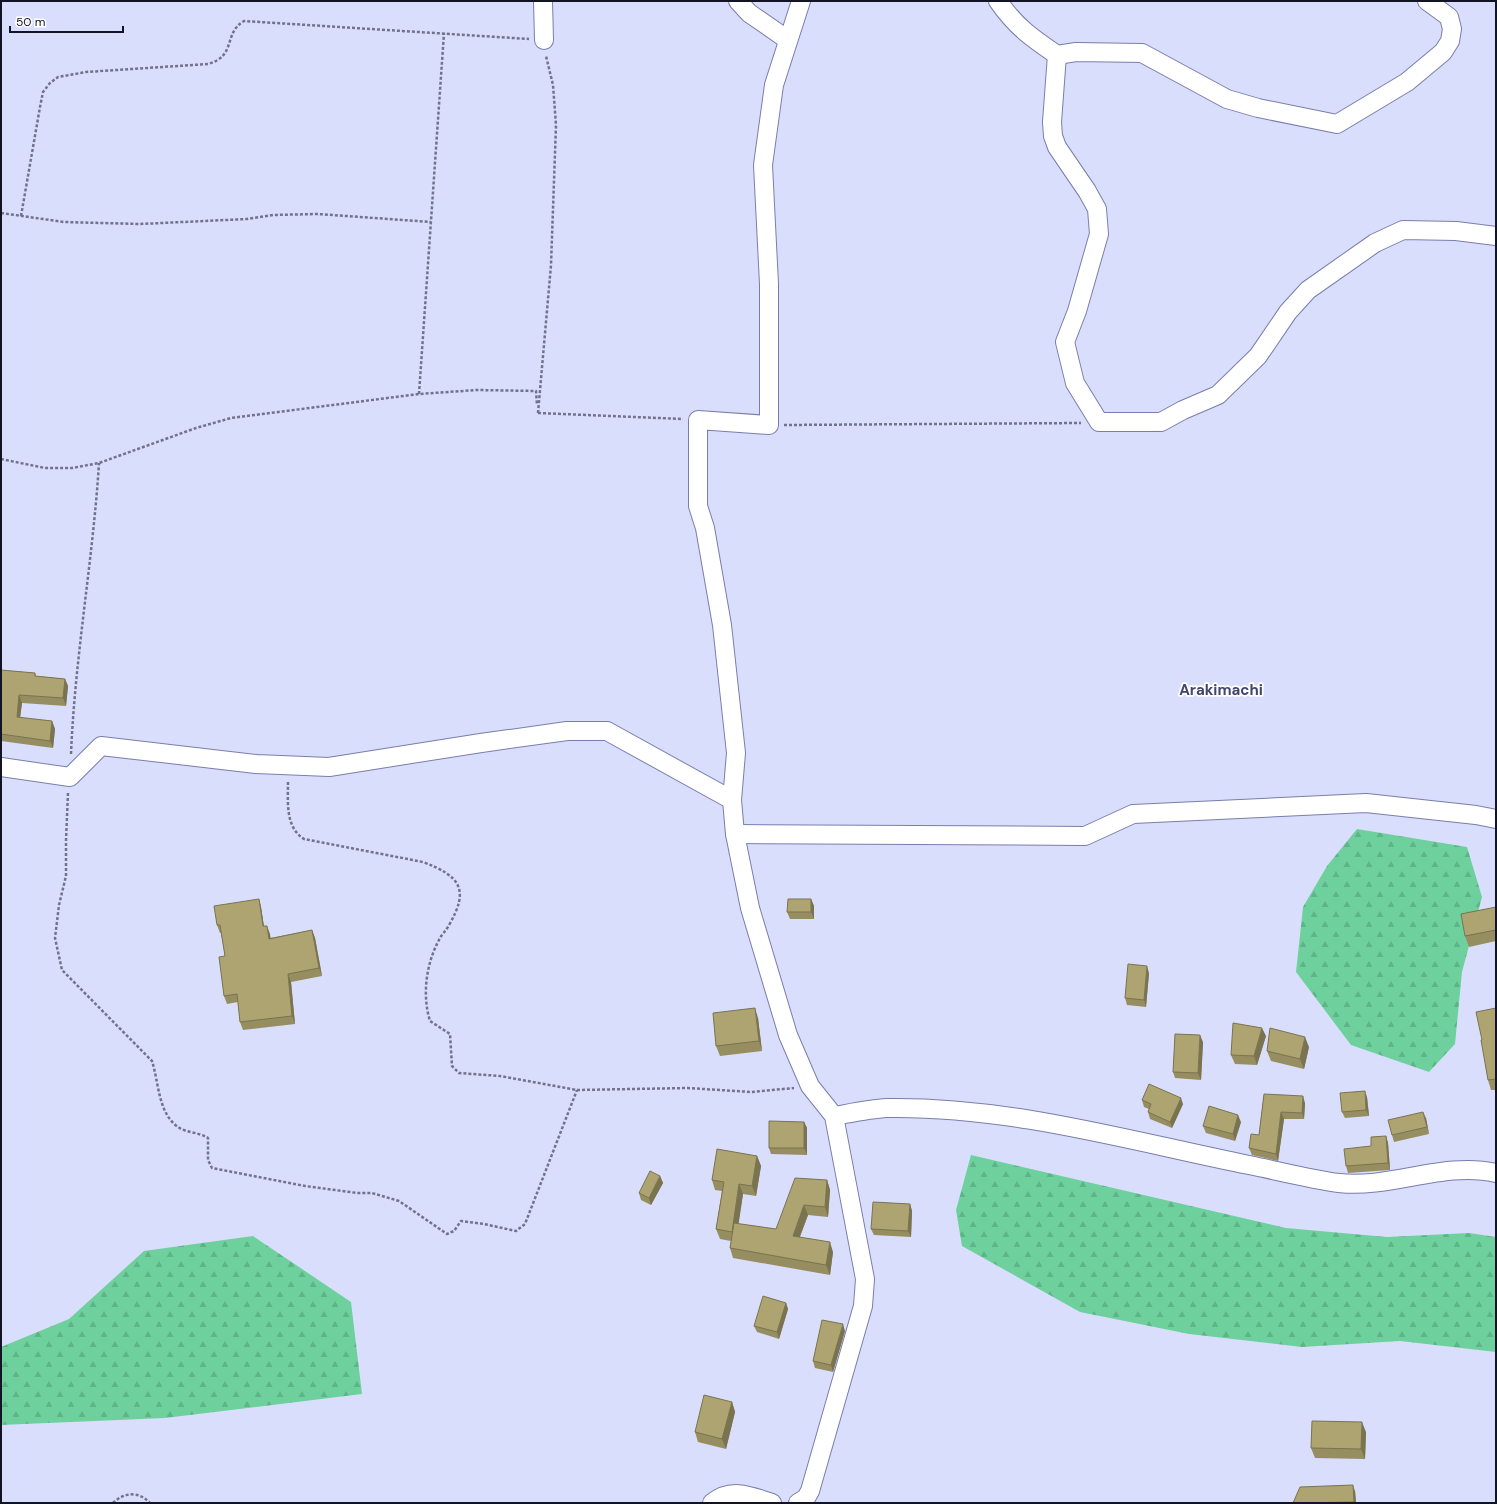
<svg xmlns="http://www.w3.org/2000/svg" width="1497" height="1504" viewBox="0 0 1497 1504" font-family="'DM Sans',sans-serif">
  <defs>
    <pattern id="forest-firs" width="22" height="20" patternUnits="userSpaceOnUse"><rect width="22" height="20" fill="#6ed19d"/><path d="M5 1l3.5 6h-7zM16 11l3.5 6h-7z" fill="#5eb387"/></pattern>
  </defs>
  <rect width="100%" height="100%" fill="#dadefd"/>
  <g fill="url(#forest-firs)">
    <polygon points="1357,829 1467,847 1482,897 1462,972 1455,1044 1429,1072 1351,1045 1296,972 1303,907 1327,866"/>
    <polygon points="971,1155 1286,1228 1387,1237 1469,1233 1496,1237 1496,1352 1400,1341 1302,1347 1189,1334 1080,1312 962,1246 956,1210"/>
    <polygon points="253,1236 351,1302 362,1394 165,1418 1,1425 1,1347 69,1319 144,1251"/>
  </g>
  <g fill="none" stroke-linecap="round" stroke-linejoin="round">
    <defs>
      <g id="minor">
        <polyline points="543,1 544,40"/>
        <polyline points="738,1 749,13 788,40"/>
        <path d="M998,1C1016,27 1032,38 1057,55L1076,52L1142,53L1227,99L1258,108L1337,124L1407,82L1443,52L1450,41L1452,29L1449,17L1427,1"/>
        <polyline points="1057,55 1052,122 1053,136 1057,147 1087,191 1097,209 1099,234 1077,311 1065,342 1075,383 1099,422 1161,422 1183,410 1218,395 1258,356 1288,312 1308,290 1375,243 1403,230 1456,231 1496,236"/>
        <polyline points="1,767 70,777 101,746 256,764 329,767 481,743 567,731 607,731 732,800"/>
        <polyline points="735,834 1085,836 1133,814 1366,803 1476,815 1496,819"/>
        <path d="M834,1116C851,1113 869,1109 887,1108C1010,1106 1130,1141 1249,1165C1279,1171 1309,1179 1339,1183C1391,1189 1444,1161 1496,1173"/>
        <path d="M712,1503C731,1487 751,1496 772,1503"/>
        <polyline points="798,1503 806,1498 810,1491 863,1306 865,1279 834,1116 810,1086 788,1035 750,908 735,834 732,800 736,753 722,625 705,528 698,506 698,420 769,425 769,284 763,165 774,85 801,1"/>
      </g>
    </defs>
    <use href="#minor" stroke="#787eac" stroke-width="20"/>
    <g stroke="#71738b" stroke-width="2.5" stroke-dasharray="3 2" stroke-linecap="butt">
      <polyline points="1,213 64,222 140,224 247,219 273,215 318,214 431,222"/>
      <path d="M21,216L40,107L43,92L50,83L58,77L86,72L208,64C237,56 223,33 244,21L529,39"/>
      <polyline points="419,394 444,33"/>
      <polyline points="538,413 551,265 556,125 553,85 546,56"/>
      <polyline points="538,413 683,419"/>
      <polyline points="784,425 1081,423"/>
      <polyline points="1,459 45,468 72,468 99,463 196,428 231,418 419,394 477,390 536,391 537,405"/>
      <path d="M71,754C75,656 93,560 99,463"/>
      <path d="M288,782C288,802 285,827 304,839L423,862C460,876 470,889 449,925C446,931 441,935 439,940C426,964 422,995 430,1021L450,1034L452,1066L459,1073L500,1076L577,1090L688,1088L751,1092L794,1088"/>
      <path d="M68,793L66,840V876L59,905L55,938L62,970L152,1061C159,1083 158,1113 178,1127C186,1133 199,1132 208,1138V1160L212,1168L305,1186L357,1193H372L399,1201L447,1234L454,1231L461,1221L484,1224L516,1231L525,1224L577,1090"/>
      <path d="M113,1503C124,1492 139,1491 150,1503"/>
    </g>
    <use href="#minor" stroke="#fff" stroke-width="18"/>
  </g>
  <g fill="#968d61">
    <polygon points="1,670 35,673 36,676 65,679 68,686 66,706 22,703 20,718 52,721 55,729 53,748 1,741"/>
    <polygon points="259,899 261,907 264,926 270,934 270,938 312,930 315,938 322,976 291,982 295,1024 243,1030 240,1022 238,1002 227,1004 224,996 225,956 221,933 220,933 217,925"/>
    <polygon points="811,899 814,906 814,919 790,919 787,912"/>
    <polygon points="1496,907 1496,941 1469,947 1465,936"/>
    <polygon points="1149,973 1146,1007 1127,1005 1125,998"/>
    <polygon points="1496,1008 1496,1090 1491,1090 1488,1080"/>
    <polygon points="758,1018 762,1051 720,1056 716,1046"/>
    <polygon points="1266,1036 1257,1065 1235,1064 1231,1055"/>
    <polygon points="1203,1042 1201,1080 1175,1078 1173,1072"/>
    <polygon points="1309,1047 1304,1069 1271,1061 1267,1051"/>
    <polygon points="1264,1094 1305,1103 1304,1119 1284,1119 1278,1161 1252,1155 1249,1148 1259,1135"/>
    <polygon points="1367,1097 1369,1116 1345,1118 1342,1112"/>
    <polygon points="1142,1100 1183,1104 1172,1128 1150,1119 1148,1112 1149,1109 1144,1107"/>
    <polygon points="1426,1118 1429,1134 1394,1142 1392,1135"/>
    <polygon points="804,1122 807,1128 807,1155 771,1154 769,1148"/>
    <polygon points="1241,1122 1235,1141 1206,1133 1203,1126"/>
    <polygon points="1386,1136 1388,1143 1390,1170 1348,1173 1346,1166"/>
    <polygon points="757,1156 761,1166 756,1196 743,1194 738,1224 776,1229 827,1180 830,1190 828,1217 808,1215 800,1237 833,1252 830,1275 733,1258 730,1248 731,1241 720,1239 716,1229 722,1191 715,1190 712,1180"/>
    <polygon points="660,1176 663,1183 651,1205 641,1200 639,1193"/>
    <polygon points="910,1204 912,1211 911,1237 874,1235 871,1229"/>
    <polygon points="786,1303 788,1309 779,1339 757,1332 754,1326"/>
    <polygon points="845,1331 833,1372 815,1368 813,1361"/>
    <polygon points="732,1402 735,1412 726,1449 698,1442 695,1432"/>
    <polygon points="1366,1432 1365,1459 1315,1458 1311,1448"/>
    <polygon points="1355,1491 1356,1503 1293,1503"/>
  </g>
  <g fill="#7a734f">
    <polygon points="65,679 68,686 66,706 63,698"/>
    <polygon points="19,695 22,703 19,725 17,717"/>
    <polygon points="52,721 55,729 53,748 50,741"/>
    <polygon points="259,899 261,907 265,934 263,926"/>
    <polygon points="811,899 814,906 814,919 811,912"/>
    <polygon points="267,926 270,934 272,947 269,939"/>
    <polygon points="312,930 315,938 322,976 319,968"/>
    <polygon points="1147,966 1149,973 1146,1007 1144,1000"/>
    <polygon points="288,974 291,982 295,1024 292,1016"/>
    <polygon points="755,1008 758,1018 762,1051 759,1041"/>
    <polygon points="1262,1028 1266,1036 1257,1065 1254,1056"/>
    <polygon points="1200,1035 1203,1042 1201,1080 1198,1073"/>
    <polygon points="1305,1037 1309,1047 1304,1069 1300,1059"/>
    <polygon points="1365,1091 1367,1097 1369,1116 1366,1110"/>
    <polygon points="1303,1096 1305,1103 1304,1119 1302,1113"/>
    <polygon points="1181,1098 1183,1104 1172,1128 1170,1122"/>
    <polygon points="1281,1112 1284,1119 1278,1161 1276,1154"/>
    <polygon points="1423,1112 1426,1118 1429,1134 1427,1127"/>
    <polygon points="1238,1115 1241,1122 1235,1141 1233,1134"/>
    <polygon points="804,1122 807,1128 807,1155 804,1148"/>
    <polygon points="1386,1136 1388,1143 1390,1170 1388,1163"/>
    <polygon points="757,1156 761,1166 756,1196 752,1186"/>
    <polygon points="660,1176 663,1183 651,1205 649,1198"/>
    <polygon points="827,1180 830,1190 828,1217 825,1207"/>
    <polygon points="739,1184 743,1194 736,1242 732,1232"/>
    <polygon points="910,1204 912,1211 911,1237 908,1231"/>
    <polygon points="804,1205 808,1215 796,1246 793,1236"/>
    <polygon points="830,1242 833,1252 830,1275 826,1265"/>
    <polygon points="786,1303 788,1309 779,1339 777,1332"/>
    <polygon points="843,1324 845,1331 833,1372 831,1365"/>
    <polygon points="732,1402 735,1412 726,1449 722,1439"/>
    <polygon points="1362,1422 1366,1432 1365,1459 1361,1449"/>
    <polygon points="1353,1485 1355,1491 1356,1503 1354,1503 1354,1502"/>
  </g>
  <g fill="#aea471" stroke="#7a734f">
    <polygon points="1,670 35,673 35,676 65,679 63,698 19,695 17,717 52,721 50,741 1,734"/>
    <polygon points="259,899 263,926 267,926 269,939 312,930 319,968 288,974 292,1016 240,1022 237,994 224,996 219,957 225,956 220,925 217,925 214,906"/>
    <polygon points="788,899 811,899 811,912 787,912"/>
    <polygon points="1496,907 1496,930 1465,936 1461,914"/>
    <polygon points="1128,964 1147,966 1144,1000 1125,998"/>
    <polygon points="755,1008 759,1041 716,1046 713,1013"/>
    <polygon points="1496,1008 1496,1079 1488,1080 1481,1040 1482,1040 1476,1012"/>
    <polygon points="1233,1023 1262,1028 1254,1056 1231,1055"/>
    <polygon points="1270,1028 1305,1037 1300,1059 1267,1051"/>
    <polygon points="1175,1034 1200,1035 1198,1073 1173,1072"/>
    <polygon points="1149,1084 1181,1098 1170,1122 1148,1112 1151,1104 1142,1100"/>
    <polygon points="1365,1091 1366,1110 1342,1112 1340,1093"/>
    <polygon points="1264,1094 1303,1096 1302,1113 1281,1112 1276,1154 1249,1148 1251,1134 1259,1135"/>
    <polygon points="1209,1106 1238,1115 1233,1134 1203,1126"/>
    <polygon points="1423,1112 1427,1127 1392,1135 1388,1120"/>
    <polygon points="769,1121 804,1122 804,1148 769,1148"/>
    <polygon points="1386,1136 1388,1163 1346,1166 1344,1149 1371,1146 1371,1137"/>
    <polygon points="717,1149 757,1156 752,1186 739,1184 732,1232 716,1229 724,1182 712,1180"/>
    <polygon points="650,1171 660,1176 649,1198 639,1193"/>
    <polygon points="795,1178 827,1180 825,1207 804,1205 793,1236 830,1242 826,1265 730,1248 734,1223 776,1229"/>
    <polygon points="873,1202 910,1204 908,1231 871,1229"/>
    <polygon points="763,1296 786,1303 777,1332 754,1326"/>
    <polygon points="822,1320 843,1324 831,1365 813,1361"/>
    <polygon points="704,1395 732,1402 722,1439 695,1432"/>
    <polygon points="1312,1421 1362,1422 1361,1449 1311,1448"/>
    <polygon points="1353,1485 1354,1502 1293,1503 1300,1487"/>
  </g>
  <g text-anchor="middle" stroke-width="3.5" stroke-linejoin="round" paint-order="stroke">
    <g font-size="15" font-weight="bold" fill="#41456f" stroke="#fff">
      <text x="1221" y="695">Arakimachi</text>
    </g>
  </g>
  <rect width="1497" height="1504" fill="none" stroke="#121325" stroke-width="4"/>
  <path d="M10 26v6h113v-6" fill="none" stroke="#121325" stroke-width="2"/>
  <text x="16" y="26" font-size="12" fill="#121325" stroke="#ffffff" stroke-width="3" paint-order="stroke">50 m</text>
</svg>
